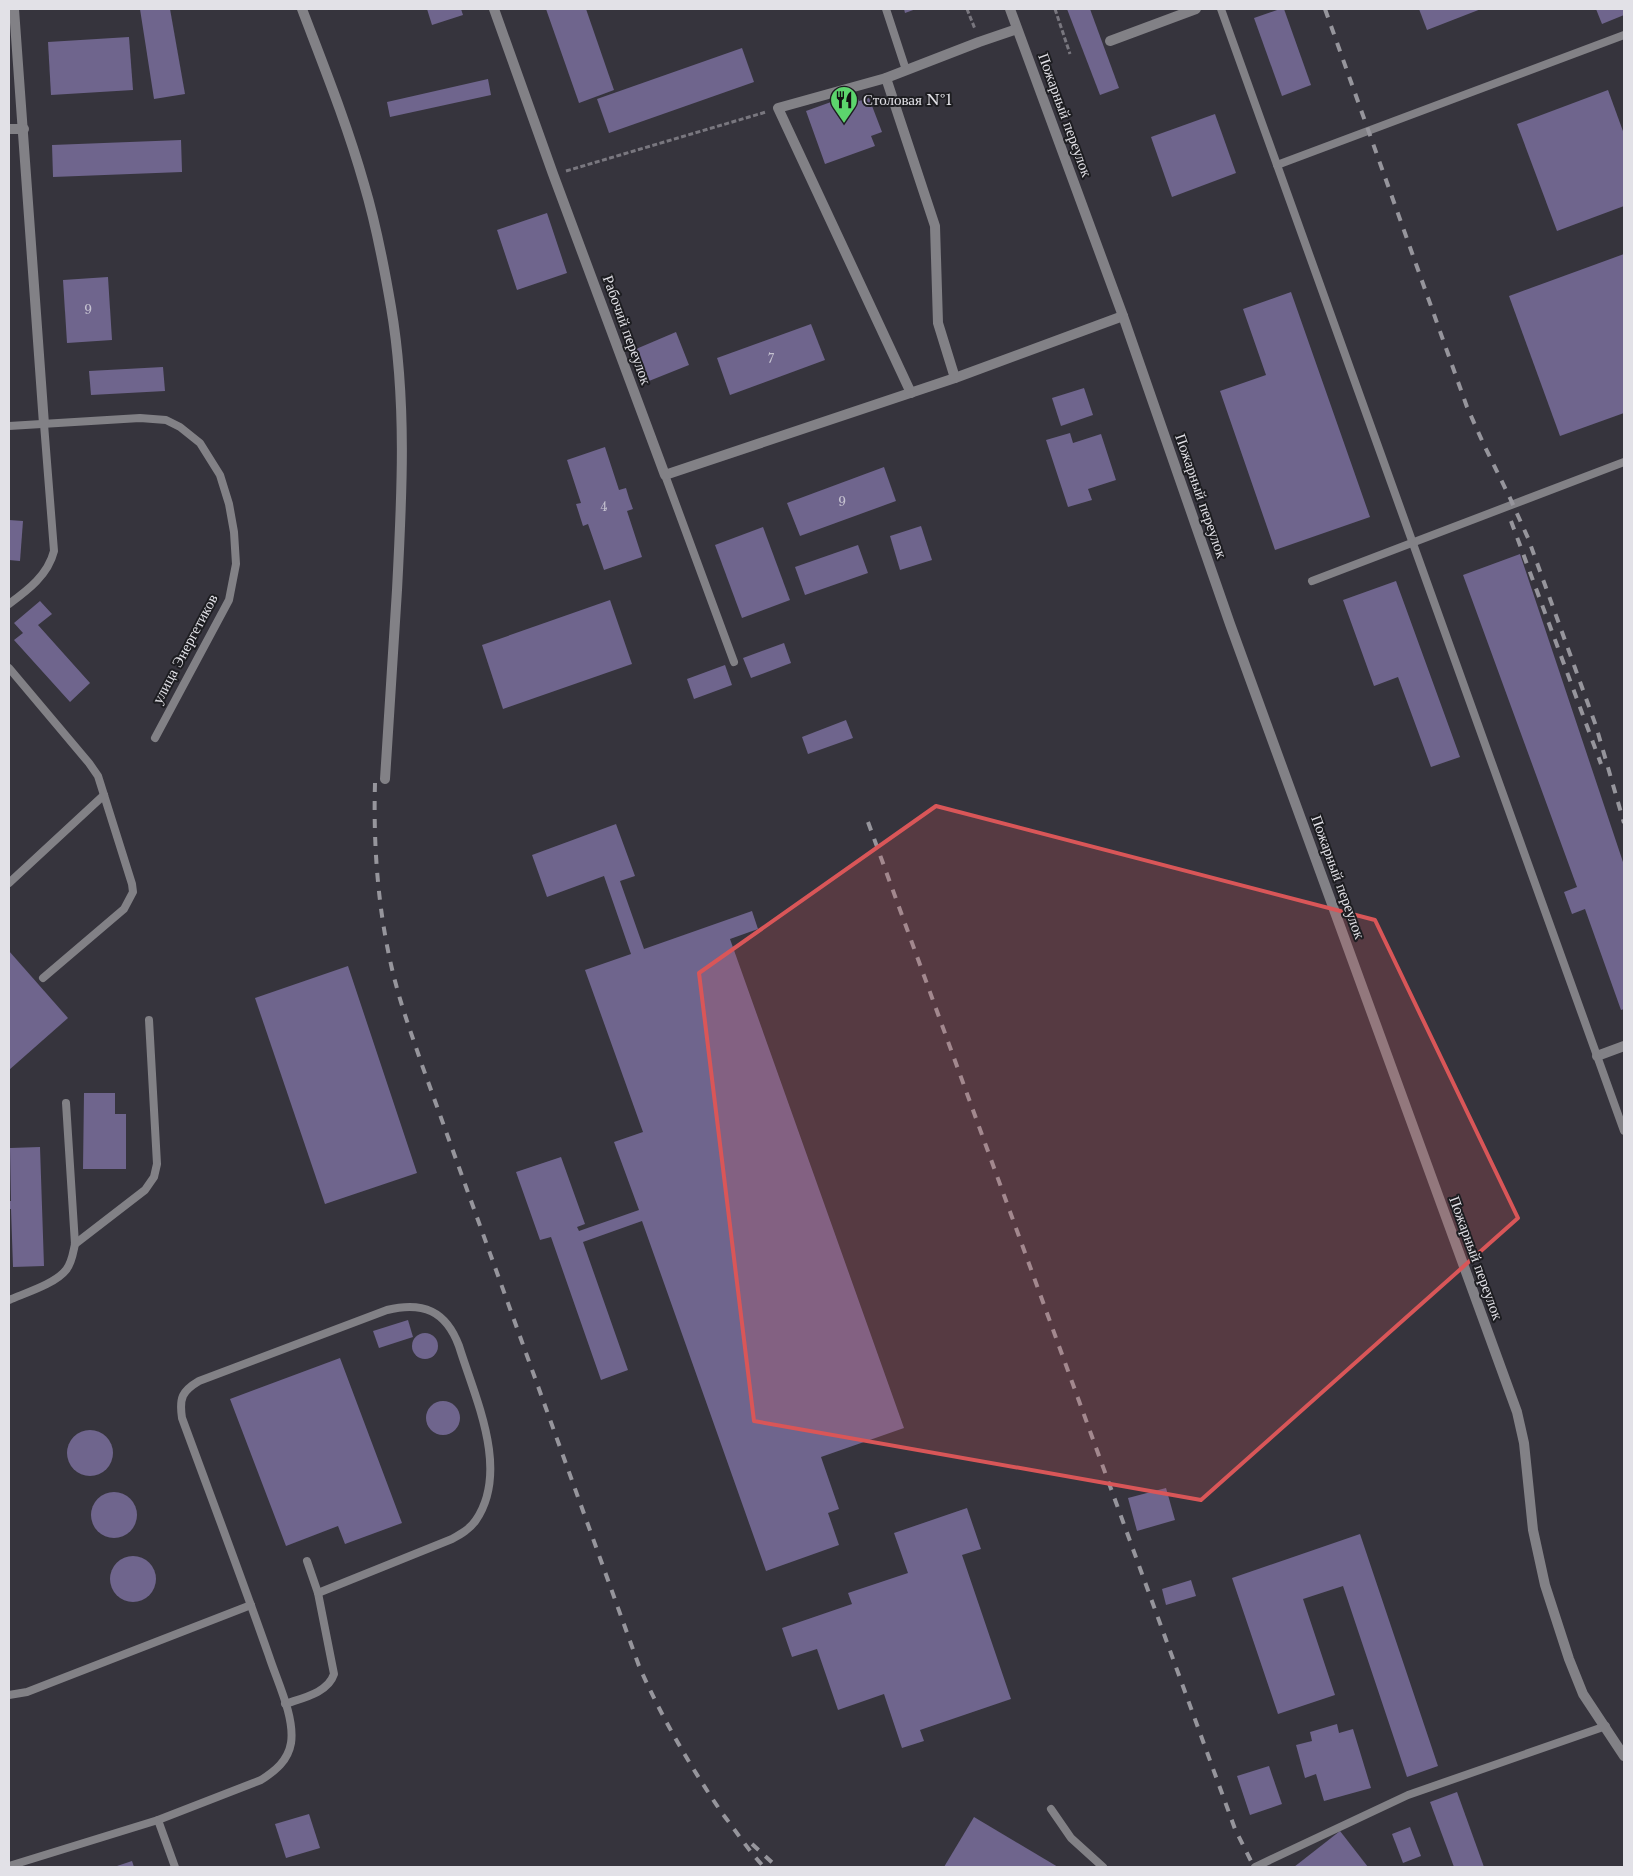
<svg xmlns="http://www.w3.org/2000/svg" width="1633" height="1876" viewBox="0 0 1633 1876" font-family="'Libre Baskerville',serif">
  <rect width="100%" height="100%" fill="#36343d"/>
  <g fill="#6f658d">
    <polygon points="140,9 170,9 185,94 154,99"/>
    <polygon points="427,9 461,9 463,15 432,25"/>
    <polygon points="546,9 586,9 614,90 579,103"/>
    <polygon points="904,9 916,9 905,13"/>
    <polygon points="1067,9 1090,9 1119,88 1100,95"/>
    <polygon points="1280,9 1284,9 1311,85 1282,96 1254,18"/>
    <polygon points="1419,9 1481,9 1427,30"/>
    <polygon points="1596,9 1624,9 1624,15 1602,24"/>
    <polygon points="129,37 133,90 51,95 48,42"/>
    <polygon points="742,48 754,82 609,133 597,99"/>
    <polygon points="488,79 491,95 390,117 387,102"/>
    <polygon points="1608,90 1624,134 1624,206 1557,231 1517,124"/>
    <polygon points="856,93 859,101 869,98 882,132 871,136 875,146 825,164 806,111"/>
    <polygon points="1215,114 1236,173 1172,197 1151,137"/>
    <polygon points="181,140 182,172 53,177 52,145"/>
    <polygon points="547,213 567,273 517,290 497,230"/>
    <polygon points="1624,254 1624,413 1560,436 1509,296"/>
    <polygon points="108,277 112,340 67,343 63,280"/>
    <polygon points="1291,292 1370,517 1275,550 1220,391 1266,375 1243,309"/>
    <polygon points="811,324 825,360 730,395 717,358"/>
    <polygon points="676,332 689,365 649,381 636,349"/>
    <polygon points="163,367 165,391 91,395 89,371"/>
    <polygon points="1084,388 1093,415 1061,426 1052,398"/>
    <polygon points="1070,433 1073,443 1101,434 1116,480 1088,489 1092,500 1068,507 1046,440"/>
    <polygon points="605,447 619,490 626,488 629,498 633,509 627,511 642,557 604,570 588,524 583,526 576,504 581,503 567,460"/>
    <polygon points="884,467 896,501 800,536 787,503"/>
    <polygon points="9,520 23,521 20,561 9,560"/>
    <polygon points="921,526 932,560 900,570 890,536"/>
    <polygon points="763,527 790,600 742,618 715,545"/>
    <polygon points="858,545 868,573 805,595 795,567"/>
    <polygon points="1520,554 1624,865 1624,1009 1621,1010 1585,909 1572,914 1564,892 1577,887 1463,575"/>
    <polygon points="1396,581 1460,757 1431,767 1398,677 1374,686 1343,600"/>
    <polygon points="610,600 632,664 503,709 482,645"/>
    <polygon points="40,601 52,614 38,625 90,683 70,702 14,640 23,633 14,623"/>
    <polygon points="784,643 791,663 751,678 743,658"/>
    <polygon points="725,665 732,685 694,699 687,679"/>
    <polygon points="846,720 853,738 808,754 802,737"/>
    <polygon points="616,824 635,876 620,881 644,949 752,911 758,929 730,939 904,1428 821,1457 839,1509 828,1513 839,1545 766,1571 642,1221 583,1242 628,1370 601,1380 551,1237 540,1240 516,1172 561,1157 585,1224 577,1227 579,1231 639,1210 614,1142 643,1132 585,970 631,954 604,876 547,897 532,855"/>
    <polygon points="9,951 68,1018 9,1070"/>
    <polygon points="348,966 417,1173 325,1204 255,998"/>
    <polygon points="84,1093 115,1093 115,1114 126,1114 126,1169 83,1169"/>
    <polygon points="40,1147 44,1266 13,1267 11,1209 9,1209 9,1201 11,1201 10,1148"/>
    <polygon points="408,1320 413,1337 379,1348 373,1331"/>
    <circle cx="425" cy="1346" r="13"/>
    <polygon points="340,1358 402,1523 345,1544 338,1526 286,1546 230,1399"/>
    <circle cx="443" cy="1418" r="17"/>
    <circle cx="90" cy="1453" r="23"/>
    <polygon points="1166,1488 1175,1520 1137,1531 1128,1498"/>
    <circle cx="114" cy="1515" r="23"/>
    <polygon points="967,1508 981,1549 962,1555 1011,1699 920,1730 924,1741 902,1748 884,1694 838,1710 817,1649 792,1657 782,1628 852,1604 848,1593 908,1573 894,1533"/>
    <polygon points="1360,1534 1438,1766 1407,1777 1343,1586 1303,1599 1335,1695 1278,1714 1232,1578"/>
    <circle cx="133" cy="1579" r="23"/>
    <polygon points="1191,1580 1196,1596 1166,1605 1162,1589"/>
    <polygon points="1337,1724 1339,1733 1353,1729 1371,1788 1324,1801 1316,1774 1305,1778 1296,1745 1312,1741 1310,1732"/>
    <polygon points="1269,1766 1282,1804 1250,1815 1237,1776"/>
    <polygon points="1457,1792 1484,1867 1454,1867 1430,1802"/>
    <polygon points="309,1814 320,1848 286,1858 275,1824"/>
    <polygon points="974,1817 1058,1867 944,1867"/>
    <polygon points="1410,1827 1421,1856 1403,1863 1392,1834"/>
    <polygon points="1340,1831 1368,1867 1294,1867"/>
    <polygon points="132,1861 134,1867 114,1867"/>
  </g>
  <g fill="none" stroke-linecap="round" stroke-linejoin="round">
    <g stroke="#79777f" stroke-width="3" stroke-dasharray="5 2.5" stroke-linecap="butt">
      <polyline points="967,9 975,29"/>
      <polyline points="1055,9 1070,54"/>
      <polyline points="566,171 766,112"/>
    </g>
    <g stroke="#828186" stroke-width="8">
      <polyline points="886,9 906,70"/>
      <polyline points="1221,9 1624,1131"/>
      <polyline points="1277,165 1624,35"/>
      <polyline points="9,426 140,418 166,420 180,427 200,443 220,475 229,504 234,532 236,564 229,600 155,738"/>
      <polyline points="665,475 734,662"/>
      <polyline points="1312,581 1624,462"/>
      <path d="M9,604C28,590 48,575 54,551L44,424"/>
      <polyline points="9,668 89,763 98,776 132,884 133,892 124,909 43,978"/>
      <polyline points="9,883 104,795"/>
      <polyline points="75,1244 145,1190 154,1177 157,1164 149,1020"/>
      <path d="M9,1300C25,1293 55,1284 66,1270C72,1263 73,1253 75,1244L66,1103"/>
      <polyline points="9,1695 27,1692 251,1605"/>
      <path d="M285,1704C302,1698 328,1693 334,1674L318,1593L307,1561"/>
      <polyline points="1051,1809 1071,1838 1103,1867"/>
      <polyline points="158,1820 175,1867"/>
      <path d="M9,1866L158,1820L261,1780C275,1771 288,1761 291,1743C295,1717 277,1681 269,1656C241,1576 211,1497 182,1418C179,1398 182,1391 199,1381L387,1310C423,1301 446,1311 459,1346C475,1398 510,1470 476,1520C470,1529 461,1534 452,1539L318,1593"/>
      <polyline points="1255,1867 1408,1795 1606,1726"/>
    </g>
    <g stroke="#828186" stroke-width="10">
      <polyline points="14,9 44,424"/>
      <path d="M302,9C324,67 347,124 364,184C376,224 384,266 391,307C407,400 402,496 397,590C393,653 389,716 385,779"/>
      <polyline points="494,9 553,174 665,475 955,378 1123,316"/>
      <polyline points="1010,9 1123,316 1230,624 1517,1412 1524,1443 1533,1530 1545,1585 1569,1659 1583,1694 1624,1756"/>
      <polyline points="1110,41 1196,9"/>
      <polyline points="886,78 935,226 938,323 955,378"/>
      <polyline points="9,129 24,129"/>
      <polyline points="911,393 778,108 886,78 979,42 1017,29"/>
      <polyline points="1597,1056 1624,1046"/>
    </g>
    <g stroke="#96959c" stroke-width="4" stroke-dasharray="9 9" stroke-linecap="butt">
      <polyline points="1325,9 1467,407 1484,445 1510,498 1528,538 1596,726 1624,823"/>
      <polyline points="1511,521 1601,764"/>
      <path d="M375,783C373,852 379,925 398,992C405,1017 414,1041 422,1065L639,1666C662,1718 690,1766 722,1813C736,1831 748,1850 764,1867"/>
      <polyline points="868,822 1235,1829 1254,1867"/>
      <polyline points="752,1844 777,1867"/>
    </g>
  </g>
  <path fill="#d95658" fill-opacity="0.2" stroke="#d95658" stroke-width="4" stroke-linejoin="round" d="M936,806L1375,920L1518,1218L1201,1500L754,1421L699,973Z"/>
  <defs>
    <symbol id="restaurant-pin" viewBox="-11 -11 22 30"><path d="M0 17L-7.5 6A9.5 9.5 0 1 1 7.5 6Z" fill="#5cd56d" stroke="#1d1d21"/><path d="M-5-6h1v4h1v-4h1v4h1v-4h1v5L-1.5 .5V6h-2V.5L-5-1ZM5-6V6H3V1.5H1.5Q1.5-4 5-6Z" fill="#111"/></symbol>
  </defs>
  <g fill-rule="evenodd">
    <use href="#restaurant-pin" x="828" y="84" width="32" height="43"/>
  </g>
  <g text-anchor="middle" stroke-width="4" stroke-linejoin="round" paint-order="stroke">
    <g font-size="12" fill="#c5c2d0">
      <text x="88" y="314">9</text>
      <text x="771" y="363">7</text>
      <text x="842" y="506">9</text>
      <text x="604" y="511">4</text>
    </g>
    <g font-size="15" fill="#e2e1e7" stroke="#1d1d21" text-anchor="start">
      <text x="863" y="105">Столовая №1</text>
    </g>
    <g font-size="15" fill="#e2e1e7" stroke="#1d1d21">
      <text transform="translate(1065 115) rotate(70)" y="5">Пожарный переулок</text>
      <text transform="translate(627 330) rotate(70)" y="5">Рабочий переулок</text>
      <text transform="translate(1201 496) rotate(71)" y="5">Пожарный переулок</text>
      <text transform="translate(185 649) rotate(-62)" y="5">улица Энергетиков</text>
      <text transform="translate(1338 877) rotate(70)" y="5">Пожарный переулок</text>
      <text transform="translate(1476 1258) rotate(70)" y="5">Пожарный переулок</text>
    </g>
  </g>
  <rect width="1633" height="1876" fill="none" stroke="#e2e1e7" stroke-width="20"/>
</svg>
